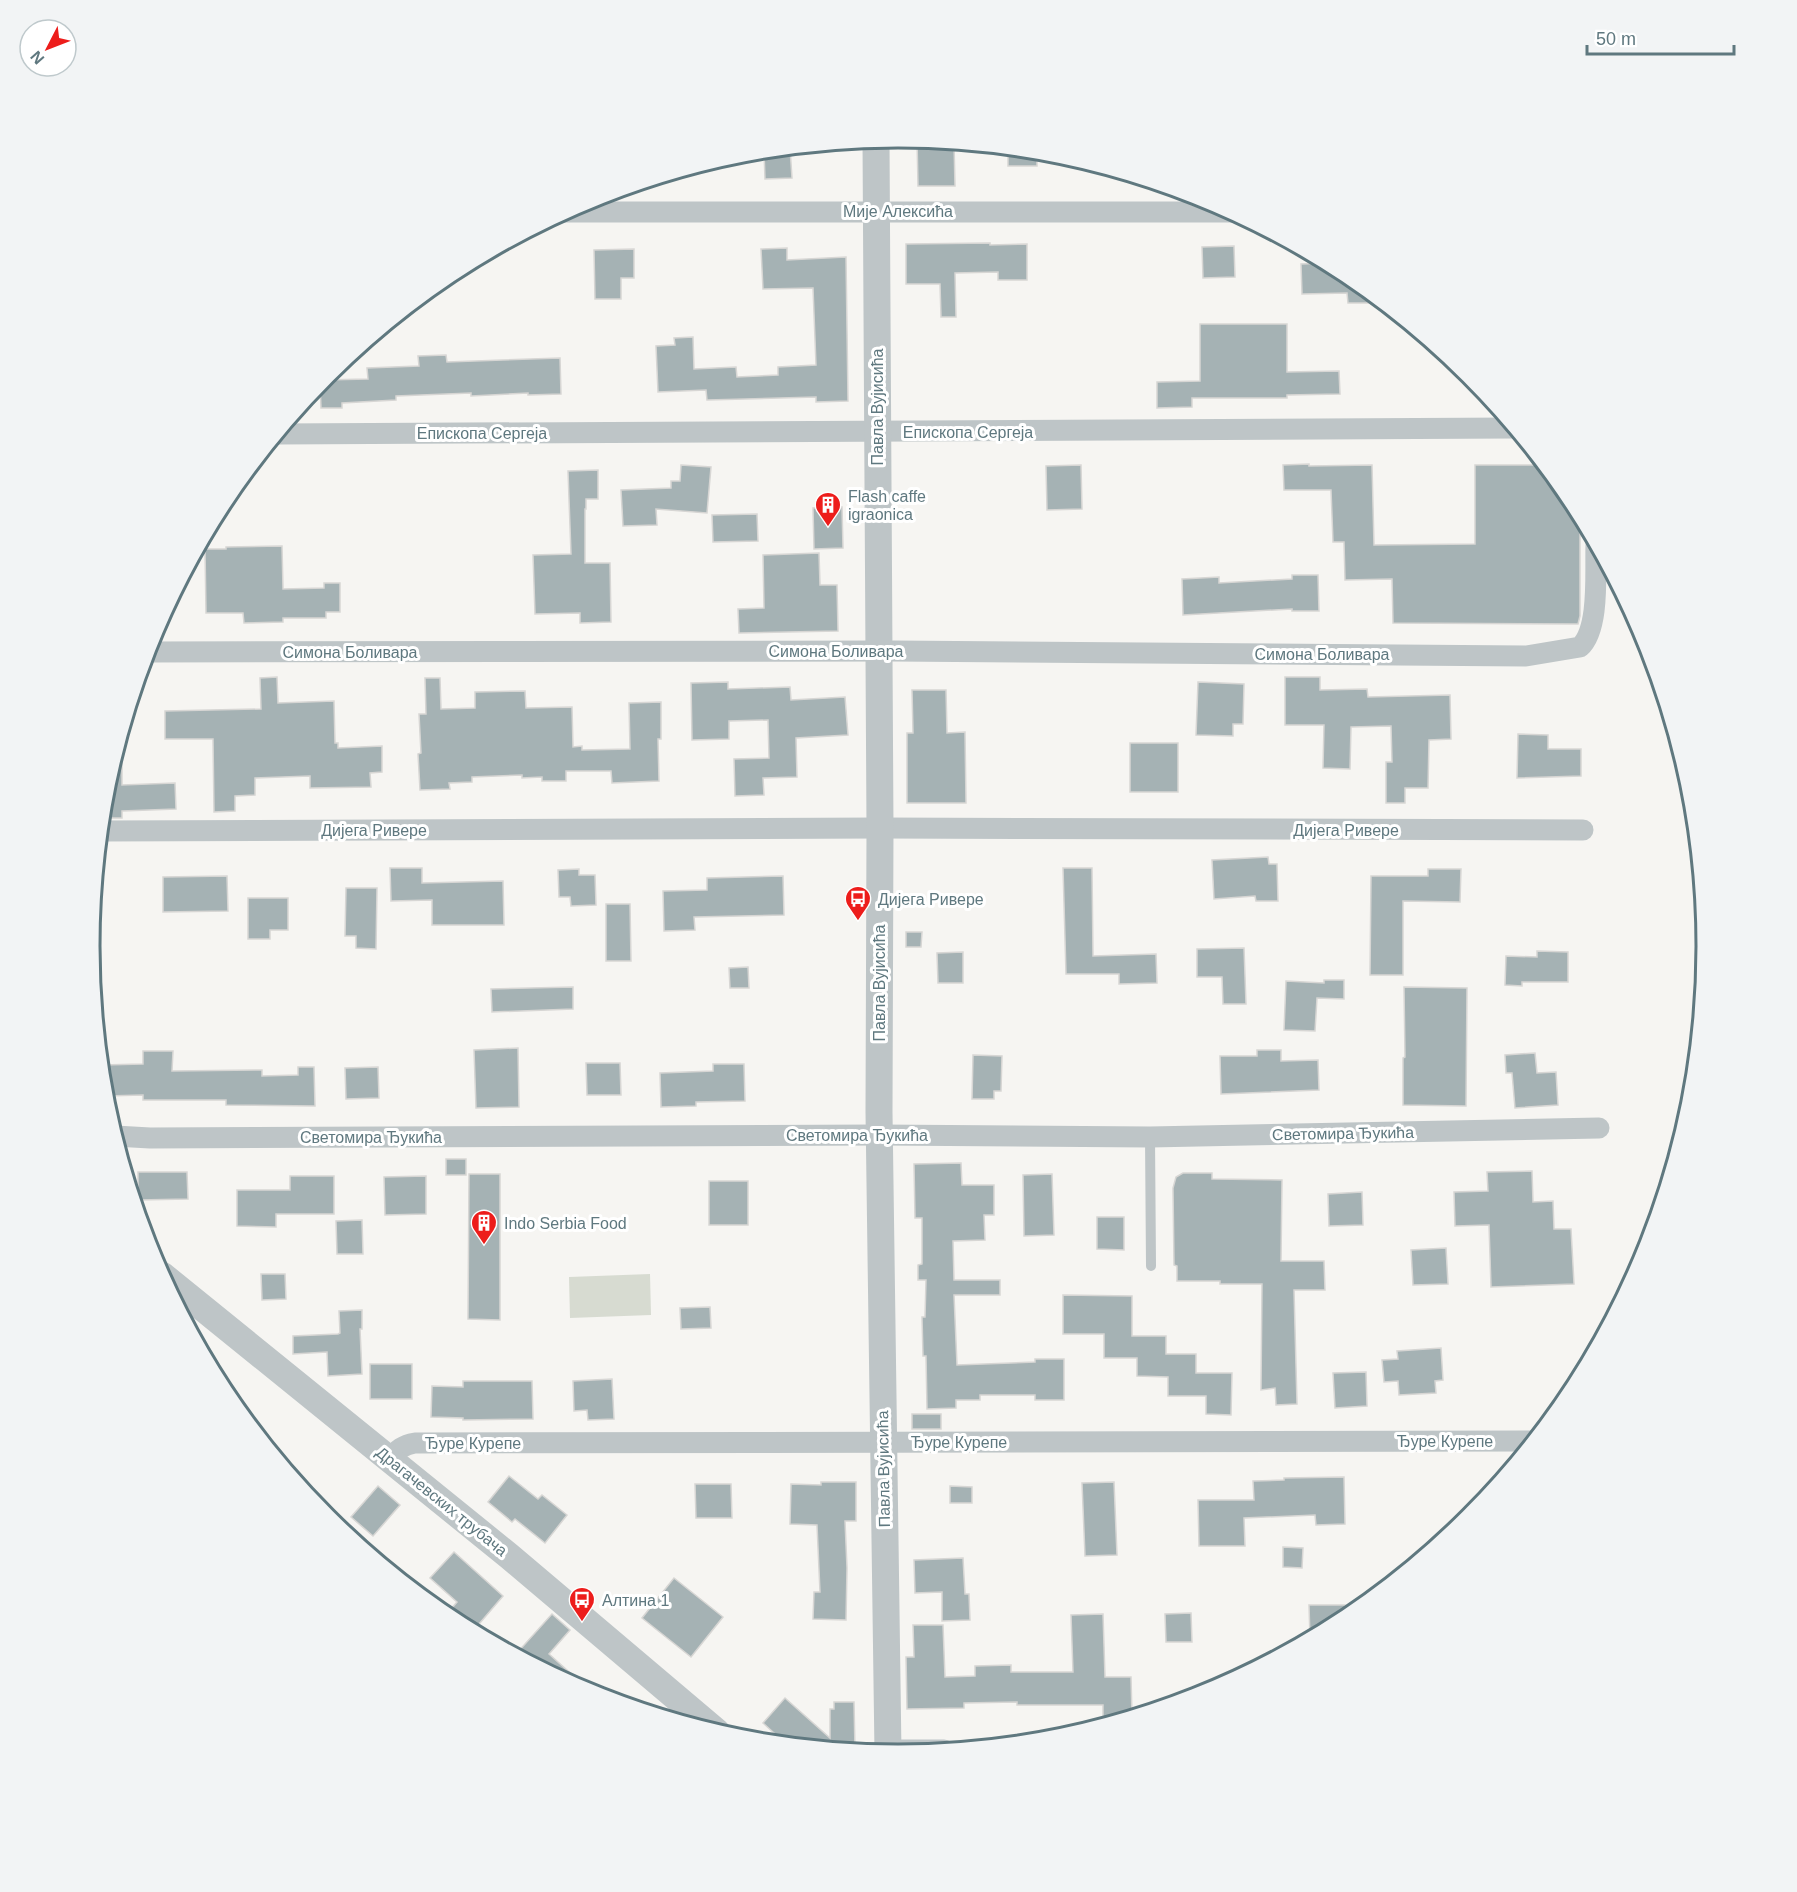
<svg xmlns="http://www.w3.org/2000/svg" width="1797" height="1892" viewBox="0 0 1797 1892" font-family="Arial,sans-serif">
  <rect width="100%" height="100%" fill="#f6f5f2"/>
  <polygon fill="#d7dbd1" points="650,1274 651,1315 570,1318 569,1277"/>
  <g fill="#a5b2b4" stroke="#d7d6d4" stroke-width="1.5">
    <polygon points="917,139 954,143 955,186 918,186"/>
    <polygon points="790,148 792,178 765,179 764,151"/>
    <polygon points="1008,148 1037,151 1037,166 1008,166"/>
    <polygon points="990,243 990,245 1027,244 1027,280 998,280 998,272 955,273 956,317 941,317 940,284 906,284 906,244"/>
    <polygon points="1234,246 1235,277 1203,278 1202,247"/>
    <polygon points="787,248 787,260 846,257 848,401 816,402 816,397 707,400 706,390 658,392 656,346 675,345 674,338 693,337 694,369 736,367 737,377 778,375 778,367 816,365 813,288 763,289 761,249"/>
    <polygon points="634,249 634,278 621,278 621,299 595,299 594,250"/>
    <polygon points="1328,263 1348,274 1383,303 1348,303 1347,293 1302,294 1301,264"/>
    <polygon points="1200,324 1287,324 1287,372 1339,371 1340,394 1287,395 1287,398 1192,398 1192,407 1157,408 1157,382 1200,381"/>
    <polygon points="446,355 447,362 560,358 561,394 528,395 528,393 471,396 471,393 396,396 396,400 342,403 342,408 321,408 320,383 322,380 368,379 367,368 419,366 418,356"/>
    <polygon points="1309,464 1309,466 1372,465 1374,545 1475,544 1475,465 1545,465 1571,497 1580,513 1580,616 1578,624 1393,623 1392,579 1345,580 1344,542 1333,542 1331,490 1284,490 1283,465"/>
    <polygon points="681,465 711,467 707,513 656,509 657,525 623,526 621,490 671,488 671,481 680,481"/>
    <polygon points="1081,465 1082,509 1047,510 1046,466"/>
    <polygon points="598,470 598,499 586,499 586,509 585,509 585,563 610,563 611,622 580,623 580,613 535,614 533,555 571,554 568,471"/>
    <polygon points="842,507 843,548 814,549 813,508"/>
    <polygon points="757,514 758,541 713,542 712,515"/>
    <polygon points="282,546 283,589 324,588 324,583 340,583 340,612 326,612 326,618 283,618 283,622 244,623 243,613 206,613 205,549 226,549 226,547"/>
    <polygon points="819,553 820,585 837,585 838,631 739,633 738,609 764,608 763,555"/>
    <polygon points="1292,575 1318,575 1319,611 1292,611 1292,609 1183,615 1182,579 1219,577 1219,583 1292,579"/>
    <polygon points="277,677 278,703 334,701 335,743 338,743 338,748 382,746 382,772 370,773 371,787 310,788 310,776 255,778 255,795 235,796 235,811 214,812 213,739 165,739 165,711 261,709 260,678"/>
    <polygon points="1285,677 1320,677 1320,690 1367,689 1368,697 1450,695 1451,739 1429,740 1428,788 1405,788 1405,803 1386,803 1386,762 1392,762 1391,726 1351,727 1350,769 1323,768 1324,725 1285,725"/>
    <polygon points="425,678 440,678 441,709 475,708 475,692 525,691 526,708 572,707 573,747 582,746 582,750 630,749 629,703 661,702 661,739 658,739 659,781 612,783 611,771 566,771 566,781 542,781 542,777 522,778 522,775 472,777 472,782 449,783 450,789 420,790 418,754 421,753 419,714 426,714"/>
    <polygon points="728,682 728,689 790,687 791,700 845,697 848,735 796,738 797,777 763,778 764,795 735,796 734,759 769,758 768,720 729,721 729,739 692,740 691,683"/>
    <polygon points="1198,682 1244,684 1243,724 1233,724 1233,736 1196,735"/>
    <polygon points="912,690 946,690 947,733 965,732 966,803 907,803 907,733 913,733"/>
    <polygon points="1518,734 1548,735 1548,749 1581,749 1581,776 1517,778"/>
    <rect x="1130" y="743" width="48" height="49"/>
    <polygon points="118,747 122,747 122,785 175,783 176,809 122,811 122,818 103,818 106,788"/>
    <polygon points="1268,857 1269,864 1277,864 1278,901 1256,901 1255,896 1214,899 1212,860"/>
    <polygon points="390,868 422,868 422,883 503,881 504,925 432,925 432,900 391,901"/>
    <polygon points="1063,868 1092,868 1093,956 1156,954 1157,983 1119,984 1119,974 1066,974"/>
    <polygon points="579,869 579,875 595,875 596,905 571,906 570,897 559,897 558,870"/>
    <polygon points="1428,869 1461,869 1460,902 1403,901 1403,975 1370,975 1371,876 1428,876"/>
    <polygon points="227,876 228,911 163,912 163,877"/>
    <polygon points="783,876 784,915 694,917 695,930 664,931 663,891 707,890 707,878"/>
    <polygon points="346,888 377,888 376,949 356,948 356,936 345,936"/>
    <polygon points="248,898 288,898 288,930 270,930 270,939 248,939"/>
    <polygon points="606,904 630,904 631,961 606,961"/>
    <polygon points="906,932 922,932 921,947 906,947"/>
    <polygon points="1244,948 1246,1004 1223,1004 1222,977 1197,977 1197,949"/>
    <polygon points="1537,951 1568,952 1568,982 1522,982 1522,986 1505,985 1506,956 1537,957"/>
    <polygon points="963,952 963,983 938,983 937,953"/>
    <polygon points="748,967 749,988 730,988 729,968"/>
    <polygon points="1324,980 1344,980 1344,999 1317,998 1315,1031 1284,1030 1286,981 1324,983"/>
    <polygon points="573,987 573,1009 492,1012 491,989"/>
    <polygon points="1404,987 1467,988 1466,1106 1403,1105 1403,1058 1405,1057"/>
    <polygon points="518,1048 519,1107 476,1108 474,1050"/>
    <polygon points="1257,1050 1281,1050 1281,1061 1318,1060 1319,1090 1221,1094 1220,1056 1257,1056"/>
    <polygon points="143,1051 173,1051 172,1071 262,1070 262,1076 298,1075 298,1067 314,1067 315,1106 226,1105 226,1100 143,1100 143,1095 105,1096 102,1065 143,1064"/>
    <polygon points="1535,1053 1537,1073 1556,1072 1558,1105 1515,1108 1512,1073 1506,1073 1505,1055"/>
    <polygon points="973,1055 1002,1056 1001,1091 994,1091 994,1099 972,1099"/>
    <polygon points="586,1063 620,1063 621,1095 587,1095"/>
    <polygon points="713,1064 744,1064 745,1101 696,1102 696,1106 661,1107 660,1073 713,1071"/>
    <polygon points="378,1067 379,1098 346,1099 345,1068"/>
    <rect x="446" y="1159" width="20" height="16"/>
    <polygon points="961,1163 962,1185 994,1185 994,1215 984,1215 985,1240 953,1241 954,1280 1000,1280 1000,1295 954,1295 957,1365 1035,1362 1035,1359 1064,1359 1064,1400 1035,1400 1035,1395 980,1395 980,1400 956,1400 956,1408 927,1409 926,1356 923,1356 922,1317 925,1317 926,1280 918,1280 918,1265 922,1264 922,1218 915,1218 914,1164"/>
    <polygon points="1532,1171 1533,1202 1553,1201 1554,1229 1571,1229 1574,1284 1491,1287 1489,1225 1455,1226 1454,1192 1488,1191 1487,1172"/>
    <polygon points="138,1172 187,1172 188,1199 138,1200"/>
    <polygon points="1183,1173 1212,1173 1212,1179 1282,1180 1281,1261 1324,1261 1325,1290 1294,1290 1297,1404 1276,1405 1275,1388 1261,1390 1262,1284 1220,1284 1220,1281 1177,1281 1177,1266 1174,1265 1173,1188 1176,1177"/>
    <polygon points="469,1174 500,1174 500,1320 468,1319"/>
    <polygon points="1052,1174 1054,1235 1024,1236 1023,1175"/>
    <polygon points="290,1176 334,1176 334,1214 276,1214 276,1227 237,1226 237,1190 290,1190"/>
    <polygon points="426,1176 426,1214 385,1215 384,1177"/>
    <rect x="709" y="1181" width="39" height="44"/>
    <polygon points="1362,1192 1363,1225 1329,1226 1328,1194"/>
    <polygon points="1097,1217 1124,1217 1124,1250 1097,1249"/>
    <polygon points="362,1220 363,1254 337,1254 336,1221"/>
    <polygon points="1446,1248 1448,1284 1413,1285 1411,1250"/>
    <polygon points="261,1274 285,1274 286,1299 262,1300"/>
    <polygon points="1063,1295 1132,1296 1132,1336 1166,1336 1166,1354 1196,1354 1196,1373 1232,1373 1231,1415 1206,1414 1206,1396 1168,1396 1168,1377 1137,1376 1137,1358 1104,1358 1104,1334 1063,1334"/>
    <polygon points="710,1307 711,1328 681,1329 680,1308"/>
    <polygon points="362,1310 362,1329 360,1329 362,1374 328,1376 327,1352 293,1354 293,1336 338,1334 340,1333 339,1311"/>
    <polygon points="1441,1348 1443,1380 1435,1381 1436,1393 1399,1395 1398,1381 1384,1382 1382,1360 1398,1359 1397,1351"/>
    <rect x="370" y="1364" width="42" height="35"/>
    <polygon points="1366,1372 1367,1406 1335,1408 1333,1373"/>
    <polygon points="612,1379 614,1419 588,1420 587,1410 574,1411 573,1381"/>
    <polygon points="463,1381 532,1381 533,1419 463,1420 463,1418 431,1417 432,1386 463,1387"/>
    <rect x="912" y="1414" width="29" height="15"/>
    <polygon points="509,1476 538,1499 542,1495 567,1515 545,1543 515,1519 512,1522 488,1502"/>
    <polygon points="1344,1477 1345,1524 1316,1525 1315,1515 1244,1518 1245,1546 1199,1546 1198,1500 1254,1500 1253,1481 1284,1480 1284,1478"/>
    <polygon points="821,1482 856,1482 856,1521 845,1521 847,1568 846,1620 813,1619 814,1592 820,1592 817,1525 790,1524 791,1484 821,1485"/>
    <polygon points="1114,1482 1117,1555 1085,1556 1082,1483"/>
    <polygon points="695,1484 731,1484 732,1518 696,1518"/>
    <polygon points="378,1486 400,1505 373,1536 351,1517"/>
    <polygon points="950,1486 972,1487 972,1503 950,1503"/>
    <polygon points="1283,1547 1303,1548 1302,1568 1283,1567"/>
    <polygon points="454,1552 503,1596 473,1631 446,1615 457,1602 430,1578"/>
    <polygon points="963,1558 965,1594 969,1594 970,1620 942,1621 942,1592 915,1593 914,1560"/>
    <polygon points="674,1578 723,1617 691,1657 642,1618"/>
    <polygon points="1309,1605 1345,1605 1345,1620 1310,1638"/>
    <polygon points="1191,1613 1192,1642 1166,1642 1165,1614"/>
    <polygon points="552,1614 570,1630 549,1654 578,1680 575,1685 516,1654"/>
    <polygon points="1103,1614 1105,1677 1131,1677 1132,1716 1113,1722 1103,1722 1103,1705 1017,1705 1017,1702 964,1703 964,1708 907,1709 906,1657 914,1657 913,1625 943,1625 945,1677 975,1676 975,1666 1011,1665 1011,1672 1073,1672 1071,1615"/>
    <polygon points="785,1698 830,1738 830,1709 834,1709 834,1702 854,1702 855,1750 785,1743 763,1723"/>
  </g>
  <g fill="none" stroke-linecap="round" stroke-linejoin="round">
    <polyline stroke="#bec5c7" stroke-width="10" points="1150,1137 1151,1266"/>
    <g stroke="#bec5c7" stroke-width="21">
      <polyline points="564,212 1232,212"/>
      <polyline points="278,434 1514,428"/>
      <path d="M147,652L893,651L1526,656L1580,647C1600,629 1595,572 1596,545"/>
      <polyline points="101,831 880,828 1583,830"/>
      <polyline points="115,1136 150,1138 879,1135 1150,1137 1599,1128"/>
      <path d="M390,1459C398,1449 403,1445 415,1443L1533,1441"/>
      <polyline points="888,1750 944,1750"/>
    </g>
    <g stroke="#bec5c7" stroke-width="27">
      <polyline points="876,140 880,828 879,1112 888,1753"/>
      <polyline points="162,1275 509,1556 717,1732"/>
    </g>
    <defs>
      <polyline id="rail" points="1699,1030 1702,892"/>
    </defs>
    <use href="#rail" stroke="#9da8ab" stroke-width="7"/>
    <use href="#rail" stroke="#fff" stroke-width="4.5" stroke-dasharray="14" stroke-linecap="butt"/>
  </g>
  <defs>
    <symbol id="building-pin" viewBox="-11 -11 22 30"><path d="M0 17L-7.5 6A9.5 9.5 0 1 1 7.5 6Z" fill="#ed1d1b" stroke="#fff"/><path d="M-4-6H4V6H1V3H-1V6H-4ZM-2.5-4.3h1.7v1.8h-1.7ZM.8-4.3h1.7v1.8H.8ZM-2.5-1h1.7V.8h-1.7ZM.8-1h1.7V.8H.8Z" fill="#fff"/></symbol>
    <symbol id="bus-pin" viewBox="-11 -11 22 30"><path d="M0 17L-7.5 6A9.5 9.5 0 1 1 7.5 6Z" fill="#ed1d1b" stroke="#fff"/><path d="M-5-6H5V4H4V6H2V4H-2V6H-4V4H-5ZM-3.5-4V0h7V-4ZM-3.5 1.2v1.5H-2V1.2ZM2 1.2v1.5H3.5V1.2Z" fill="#fff"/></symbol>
  </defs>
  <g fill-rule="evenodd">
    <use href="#building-pin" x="813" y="490" width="30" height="40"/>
    <use href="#bus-pin" x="843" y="884" width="30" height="40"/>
    <use href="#building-pin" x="469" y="1208" width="30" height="40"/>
    <use href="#bus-pin" x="567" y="1585" width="30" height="40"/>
  </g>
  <g text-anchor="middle" stroke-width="6" stroke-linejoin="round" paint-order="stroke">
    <g font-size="16" fill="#5f787f" stroke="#fff">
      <text x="898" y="217">Мије Алексића</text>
      <text transform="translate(877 407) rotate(-90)" y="6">Павла Вујисића</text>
      <text x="968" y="438">Епископа Сергеја</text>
      <text x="482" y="439">Епископа Сергеја</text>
      <text x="836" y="657">Симона Боливара</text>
      <text x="350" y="658">Симона Боливара</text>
      <text x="1322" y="660">Симона Боливара</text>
      <text x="374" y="836">Дијега Ривере</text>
      <text x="1346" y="836">Дијега Ривере</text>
      <text transform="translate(879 983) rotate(-90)" y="6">Павла Вујисића</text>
      <text transform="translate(1343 1133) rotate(-1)" y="6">Светомира Ђукића</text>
      <text x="857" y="1141">Светомира Ђукића</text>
      <text x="371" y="1143">Светомира Ђукића</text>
      <text x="1445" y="1447">Ђуре Курепе</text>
      <text x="959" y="1448">Ђуре Курепе</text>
      <text x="473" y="1449">Ђуре Курепе</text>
      <text transform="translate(883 1469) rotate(-91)" y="6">Павла Вујисића</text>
      <text transform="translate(442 1501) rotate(39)" y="6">Драгачевских трубача</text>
    </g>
    <g font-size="16" fill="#5f787f" stroke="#fff" text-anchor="start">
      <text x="848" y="502">Flash caffe<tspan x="848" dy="18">igraonica</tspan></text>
      <text x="878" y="905">Дијега Ривере</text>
      <text x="504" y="1229">Indo Serbia Food</text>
      <text x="602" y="1606">Алтина 1</text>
    </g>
  </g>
  <path d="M0 0H1797V1892H0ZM100 946a798 798 0 1 1 1596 0a798 798 0 1 1-1596 0Z" fill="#f2f4f5" fill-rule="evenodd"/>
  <path fill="none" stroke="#5f787f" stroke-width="3" d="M100 946a798 798 0 1 1 1596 0a798 798 0 1 1-1596 0Z"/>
  <g transform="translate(48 48) rotate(228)"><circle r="28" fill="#ffffff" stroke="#bfc9cc" stroke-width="1.5"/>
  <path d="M0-4.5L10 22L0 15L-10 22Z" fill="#ed1d1b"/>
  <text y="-9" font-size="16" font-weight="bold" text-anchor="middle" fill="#5f787f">N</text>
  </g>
  <path d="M1587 45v9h147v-9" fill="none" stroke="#5f787f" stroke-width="3"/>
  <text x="1596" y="45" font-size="18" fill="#5f787f" stroke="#ffffff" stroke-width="4.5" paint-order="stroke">50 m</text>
</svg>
